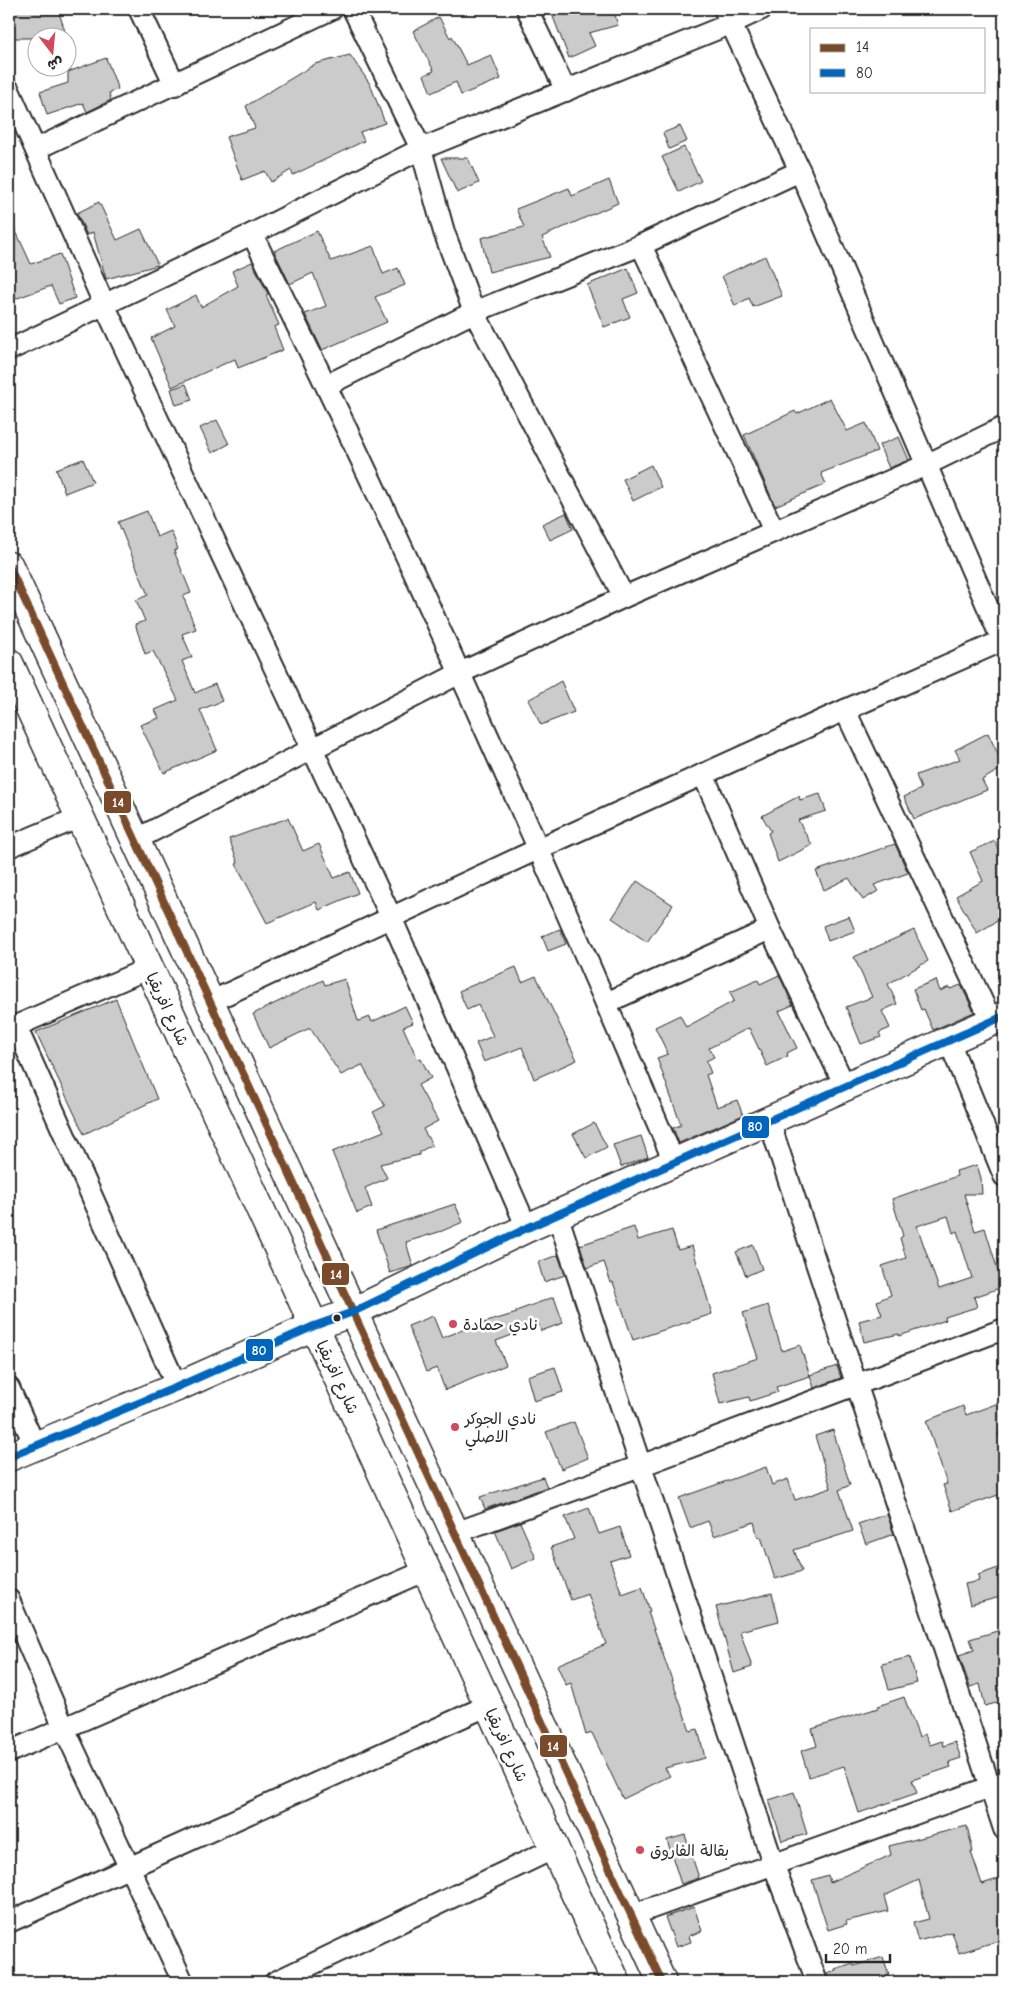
<svg xmlns="http://www.w3.org/2000/svg" width="1013" height="1991" viewBox="0 0 1013 1991" font-family="'Comic Neue','Playpen Sans Arabic',sans-serif">
  <rect width="100%" height="100%" fill="#fff"/>
  <filter id="ink" filterUnits="userSpaceOnUse"><feTurbulence type="fractalNoise" baseFrequency=".02" numOctaves="2"/><feDisplacementMap in="SourceGraphic" scale="10" xChannelSelector="R" yChannelSelector="G"/><feConvolveMatrix kernelMatrix="1 2 1 2 8 2 1 2 1" color-interpolation-filters="sRGB"/></filter>
  <g filter="url(#ink)">
    <g fill="#cbcbcb" stroke="#2b2b2b" fill-rule="evenodd">
      <polygon points="9,9 58,9 67,38 13,38 9,25"/>
      <polygon points="550,9 613,9 618,25 589,33 595,46 569,58"/>
      <polygon points="439,17 450,38 452,36 467,65 491,55 501,79 461,95 456,82 431,93 424,75 434,71 413,31"/>
      <polygon points="350,55 370,84 385,123 360,132 364,141 293,175 291,170 271,182 265,171 242,180 226,137 255,128 246,106 315,64"/>
      <polygon points="106,58 118,89 109,93 111,100 87,112 83,103 47,115 40,92 68,83 68,72"/>
      <polygon points="680,126 687,141 669,149 663,133"/>
      <polygon points="684,147 701,181 679,192 662,157"/>
      <polygon points="441,158 468,158 479,183 457,193"/>
      <polygon points="609,180 618,203 542,237 550,257 489,272 481,238 524,227 516,209 569,188 572,196"/>
      <polygon points="99,202 117,240 141,229 158,265 106,279 93,232 87,235 77,213"/>
      <polygon points="9,216 31,264 60,254 75,298 59,304 51,286 9,301"/>
      <polygon points="317,231 331,261 373,246 383,274 398,268 405,285 375,297 387,322 322,350 305,314 326,306 313,273 290,284 274,251"/>
      <polygon points="765,256 782,296 753,307 749,298 735,306 722,276"/>
      <polygon points="252,262 268,294 266,295 279,325 274,327 283,350 238,368 235,359 172,387 151,338 175,326 167,310 196,295 201,307 238,286 232,271"/>
      <polygon points="628,268 638,293 623,299 630,317 604,327 587,285"/>
      <polygon points="186,384 192,400 176,405 171,389"/>
      <polygon points="830,398 847,431 866,423 877,451 821,473 826,484 775,506 744,435 795,411 797,414"/>
      <polygon points="217,420 229,444 212,453 200,428"/>
      <polygon points="899,437 909,460 889,468 879,445"/>
      <polygon points="83,459 93,482 65,493 56,469"/>
      <polygon points="651,465 661,487 633,501 623,479"/>
      <polygon points="147,511 157,537 171,531 178,549 174,551 191,593 183,596 196,629 182,634 192,657 182,661 195,693 215,684 222,701 200,710 217,750 164,773 140,725 159,718 155,710 178,700 153,651 145,654 135,624 145,621 136,600 148,595 118,522"/>
      <polygon points="566,513 573,529 550,540 542,524"/>
      <polygon points="561,681 574,712 541,725 528,700"/>
      <polygon points="988,733 1004,767 982,780 987,790 914,819 904,797 921,789 916,775 960,759 955,750"/>
      <polygon points="820,794 826,811 798,820 812,845 778,862 768,833 771,831 762,816 799,796 800,800"/>
      <polygon points="288,818 303,851 319,844 334,878 350,872 358,893 319,910 316,902 267,923 236,864 238,863 229,839"/>
      <polygon points="995,841 998,849 1004,846 1004,917 977,933 956,896 983,881 970,852"/>
      <polygon points="895,844 908,873 874,885 878,891 863,900 849,878 824,890 816,871"/>
      <polygon points="637,881 673,905 647,942 612,918"/>
      <polygon points="849,916 855,931 828,941 823,926"/>
      <polygon points="560,929 566,944 548,951 542,936"/>
      <polygon points="914,930 928,961 888,984 897,1004 882,1011 890,1028 879,1033 881,1037 861,1044 846,1007 872,997 854,957"/>
      <polygon points="516,967 522,982 536,976 577,1060 534,1079 522,1047 484,1062 476,1043 493,1036 478,1005 467,1010 459,991"/>
      <polygon points="779,975 793,1005 779,1011 797,1048 787,1053 788,1056 767,1066 749,1028 709,1048 714,1057 706,1061 711,1073 706,1075 717,1107 737,1100 743,1115 679,1143 673,1128 681,1125 657,1058 668,1054 655,1027 680,1015 686,1027 734,1001 730,992 758,980 760,984"/>
      <polygon points="345,979 358,1021 370,1017 372,1022 405,1006 413,1023 403,1027 418,1060 421,1059 431,1078 418,1085 438,1121 423,1129 432,1145 419,1152 419,1155 380,1164 387,1178 365,1188 372,1207 357,1213 332,1152 384,1131 373,1112 385,1106 362,1065 341,1075 310,1028 269,1048 253,1014 323,980 325,985"/>
      <polygon points="936,980 940,991 949,987 950,989 961,985 974,1012 933,1030 924,1009 921,1010 913,989"/>
      <polygon points="116,999 157,1099 84,1134 36,1032"/>
      <polygon points="594,1123 607,1147 586,1158 573,1134"/>
      <polygon points="641,1136 648,1157 621,1167 613,1145"/>
      <path d="M977,1165L981,1178L982,1194H964L975,1231L985,1228L1003,1287L974,1297L977,1307L945,1317L946,1320L899,1336V1334L864,1342L859,1321L882,1315L877,1301L891,1295L882,1266L906,1258L900,1238L903,1236L892,1199L957,1176L956,1171ZM948,1216L953,1233L957,1231L972,1278L939,1289L917,1226Z"/>
      <polygon points="455,1204 463,1222 442,1231 406,1242 413,1266 390,1273 376,1230"/>
      <polygon points="634,1227 638,1240 672,1230 678,1250 692,1246 712,1314 633,1340 613,1282 611,1283 604,1262 587,1268 580,1245"/>
      <polygon points="753,1245 762,1269 746,1276 736,1252"/>
      <polygon points="558,1255 565,1275 544,1282 538,1262"/>
      <polygon points="554,1297 563,1323 541,1331 539,1325 496,1341 506,1365 445,1390 437,1368 426,1372 408,1326 433,1316 442,1338 470,1327 517,1313 516,1311"/>
      <polygon points="768,1305 782,1351 800,1345 810,1376 776,1387 778,1392 750,1401 749,1397 720,1404 712,1373 758,1358 743,1313"/>
      <polygon points="837,1366 841,1378 814,1388 810,1375"/>
      <polygon points="555,1367 563,1392 534,1401 527,1376"/>
      <polygon points="1004,1401 1004,1431 998,1433 1004,1452 1004,1493 952,1511 943,1485 947,1484 926,1421 963,1406 966,1415"/>
      <polygon points="574,1422 588,1458 561,1469 546,1432"/>
      <polygon points="833,1430 850,1485 839,1490 853,1531 794,1550 802,1571 775,1579 761,1537 758,1538 754,1522 714,1536 708,1521 690,1528 679,1498 766,1467 772,1485 788,1479 795,1500 831,1488 815,1436"/>
      <polygon points="543,1477 547,1487 485,1509 480,1497"/>
      <polygon points="589,1508 599,1534 620,1527 629,1555 610,1561 622,1594 642,1587 650,1611 648,1612 690,1731 698,1729 705,1758 665,1768 670,1776 623,1799 592,1733 586,1735 571,1683 566,1685 557,1665 606,1644 588,1594 571,1600 551,1547 574,1539 565,1517"/>
      <polygon points="887,1514 894,1534 866,1544 858,1524"/>
      <polygon points="520,1522 536,1558 511,1569 495,1531"/>
      <polygon points="1004,1566 1004,1596 970,1605 965,1584 979,1581 978,1575"/>
      <polygon points="772,1593 779,1621 740,1631 752,1667 734,1673 716,1607"/>
      <polygon points="1004,1629 1004,1701 985,1706 980,1684 970,1687 959,1655 974,1650 970,1639"/>
      <polygon points="910,1657 917,1683 889,1690 882,1664"/>
      <polygon points="904,1697 919,1737 925,1734 930,1745 942,1741 943,1746 955,1742 961,1758 949,1762 951,1767 912,1780 917,1793 859,1813 844,1766 809,1777 801,1751 817,1746 812,1729 878,1708 878,1706"/>
      <polygon points="794,1792 807,1834 782,1841 769,1800"/>
      <polygon points="967,1826 973,1852 971,1852 982,1884 1004,1877 1004,1939 959,1953 952,1932 918,1941 913,1923 929,1919 919,1880 884,1896 888,1911 846,1921 847,1924 828,1930 812,1880 828,1875 830,1882 891,1855 889,1846"/>
      <polygon points="685,1835 699,1878 681,1884 667,1840"/>
      <polygon points="694,1907 702,1931 689,1936 691,1942 676,1947 665,1917"/>
      <polygon points="883,1957 890,1978 877,1982 829,1982 827,1974 836,1971 835,1969 853,1963 854,1966"/>
    </g>
    <g fill="none" stroke-linecap="round" stroke-linejoin="round">
      <defs>
        <g id="street">
          <polyline points="139,9 175,85"/>
          <polyline points="353,9 421,149 444,232 474,312 624,597"/>
          <polyline points="527,9 566,91"/>
          <polyline points="724,9 800,171 1004,645"/>
          <polyline points="9,90 104,304 391,917 527,1228"/>
          <polyline points="36,149 332,9"/>
          <path d="M252,234C403,538 541,849 674,1162"/>
          <polyline points="641,245 774,531"/>
          <polyline points="9,350 252,234 421,149 730,24 762,9"/>
          <polyline points="327,385 474,312 641,245 800,171"/>
          <polyline points="845,710 992,1022"/>
          <polyline points="703,774 770,929 845,1086"/>
          <polyline points="135,840 460,673 624,597 926,465 1004,427"/>
          <polyline points="9,847 80,817"/>
          <polyline points="210,1002 538,849 845,710 1004,640"/>
          <polyline points="606,1003 770,929"/>
          <polyline points="16,1026 177,1387"/>
          <polyline points="9,1029 149,968"/>
          <polyline points="949,1041 1004,1176"/>
          <polyline points="769,1121 1004,1829"/>
          <polyline points="557,1214 773,1863 817,1982"/>
          <polyline points="9,1388 35,1446"/>
          <polyline points="455,1533 640,1466 1004,1329"/>
          <polyline points="9,1600 64,1728 183,1982"/>
          <polyline points="9,1752 427,1570"/>
          <polyline points="632,1915 1004,1782"/>
          <polyline points="9,1922 489,1705"/>
          <polyline points="275,1982 555,1848"/>
        </g>
        <g id="secondary">
          <polyline points="9,566 662,1982"/>
          <polyline points="9,663 616,1982"/>
          <polyline points="9,1457 177,1387 314,1326 353,1312 527,1228 1004,1016"/>
        </g>
      </defs>
      <use href="#street" stroke="#2b2b2b" stroke-width="24"/>
      <use href="#secondary" stroke="#2b2b2b" stroke-width="31"/>
      <use href="#street" stroke="#fff" stroke-width="20"/>
      <use href="#secondary" stroke="#fff" stroke-width="28"/>
      <defs>
        <polyline id="bus-1" points="9,566 662,1982"/>
        <polyline id="bus-2" points="9,1457 177,1387 314,1326 353,1312 527,1228 1004,1016"/>
      </defs>
      <use href="#bus-1" stroke="#fff" stroke-width="11"/>
      <use href="#bus-2" stroke="#fff" stroke-width="11"/>
      <use href="#bus-1" stroke="#7a4b2a" stroke-width="8"/>
      <use href="#bus-2" stroke="#0065bd" stroke-width="8"/>
    </g>
  </g>
  <circle fill="#2b2b2b" stroke="#fff" stroke-width="2" cx="337" cy="1318" r="4.5"/>
  <g fill="#d1495b" stroke="#fff" stroke-width="2">
    <circle cx="453" cy="1324" r="5"/>
    <circle cx="455" cy="1427" r="5"/>
    <circle cx="640" cy="1850" r="5"/>
  </g>
  <g text-anchor="middle" stroke-width="5" stroke-linejoin="round" paint-order="stroke">
    <g font-size="16" fill="#2b2b2b" stroke="#fff">
      <text transform="translate(168 1009) rotate(65)" y="6">شارع افريقيا</text>
      <text transform="translate(338 1377) rotate(65)" y="6">شارع افريقيا</text>
      <text transform="translate(507 1745) rotate(65)" y="6">شارع افريقيا</text>
    </g>
    <g font-size="16" fill="#2b2b2b" stroke="#fff" text-anchor="start">
      <text x="463" y="1330">نادي حمادة</text>
      <text x="465" y="1424">نادي الجوكر<tspan x="465" dy="18">الاصلي</tspan></text>
      <text x="650" y="1856">بقالة الفاروق</text>
    </g>
  </g>
  <g stroke="#fff" stroke-width="2">
    <rect x="103" y="790" width="29" height="24" rx="5" fill="#7a4b2a"/>
    <rect x="741" y="1115" width="29" height="24" rx="5" fill="#0065bd"/>
    <rect x="321" y="1262" width="29" height="24" rx="5" fill="#7a4b2a"/>
    <rect x="245" y="1338" width="29" height="24" rx="5" fill="#0065bd"/>
    <rect x="539" y="1734" width="29" height="24" rx="5" fill="#7a4b2a"/>
  </g>
  <g font-size="14" text-anchor="middle" font-weight="bold" fill="#fff">
    <text x="118" y="807">14</text>
    <text x="755" y="1131">80</text>
    <text x="336" y="1279">14</text>
    <text x="259" y="1355">80</text>
    <text x="553" y="1751">14</text>
  </g>
  <rect width="1013" height="1991" fill="none" stroke="#fff" stroke-width="30"/>
  <rect x="15" y="15" width="983" height="1961" fill="none" stroke="#2b2b2b" stroke-width="2" filter="url(#ink)"/>
  <rect x="810" y="28" width="175" height="65" fill="#ffffff" stroke="#aaaaaa"/>
  <rect x="820" y="44" width="25" height="8" fill="#7a4b2a" stroke="#aaaaaa"/>
  <text x="856" y="52" font-size="15" fill="#2b2b2b">14</text>
  <rect x="820" y="69" width="25" height="8" fill="#0065bd" stroke="#aaaaaa"/>
  <text x="856" y="78" font-size="15" fill="#2b2b2b">80</text>
  <g transform="translate(52 52) rotate(164)"><circle r="24" fill="#ffffff" stroke="#aaaaaa"/>
  <path d="M0-4L9 19L0 12L-9 19Z" fill="#d1495b"/>
  <text y="-8" font-size="14" font-weight="bold" text-anchor="middle" fill="#2b2b2b">ش</text>
  </g>
  <path d="M826 1954v8h64v-8" fill="none" stroke="#2b2b2b" stroke-width="2.5"/>
  <text x="833" y="1954" font-size="15" fill="#2b2b2b" stroke="#ffffff" stroke-width="4" paint-order="stroke">20 m</text>
</svg>
